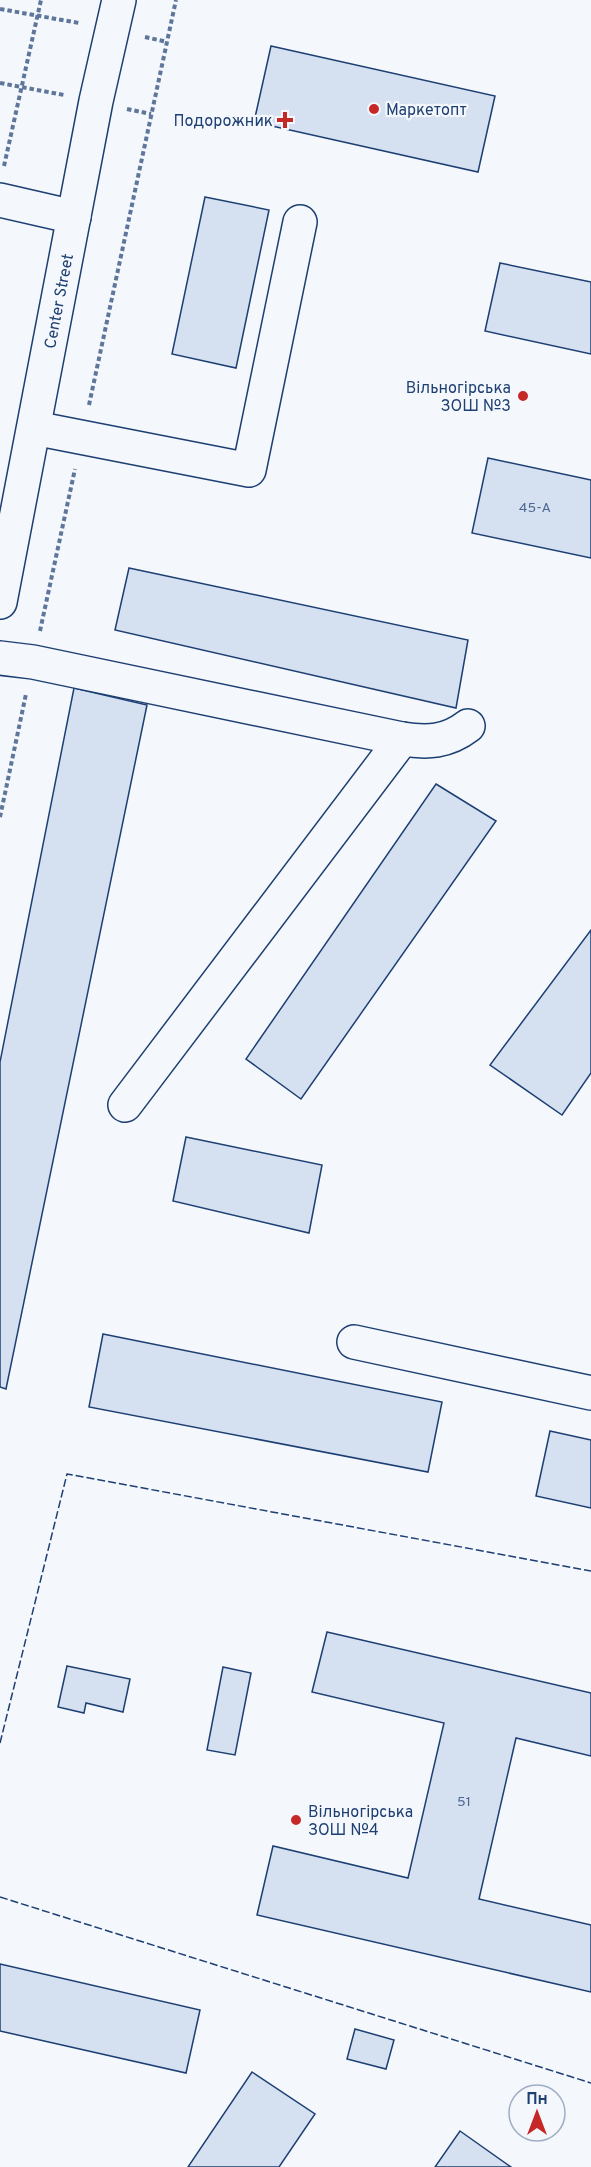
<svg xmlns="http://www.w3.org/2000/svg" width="591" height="2167" viewBox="0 0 591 2167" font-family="Overpass,sans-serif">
  <rect width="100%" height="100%" fill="#f4f7fb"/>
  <g fill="#d5e0f0" stroke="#1d3f73" stroke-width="1.5">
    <polygon points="271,46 495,96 478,172 254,122"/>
    <polygon points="205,197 269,210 236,368 172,354"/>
    <polygon points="500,263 591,282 591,354 485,331"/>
    <polygon points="488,458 591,480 591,558 472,533"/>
    <polygon points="129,568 468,640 456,708 115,630"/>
    <polygon points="74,688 147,705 6,1389 0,1387 0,1062"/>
    <polygon points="436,784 496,821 301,1099 246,1059"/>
    <polygon points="591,930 591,1073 562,1115 490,1065"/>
    <polygon points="186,1137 322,1165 309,1233 173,1201"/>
    <polygon points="103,1334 442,1402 428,1472 89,1407"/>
    <polygon points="550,1431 591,1440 591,1508 536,1496"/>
    <polygon points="327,1632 591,1693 591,1756 516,1738 479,1899 591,1925 591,1992 257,1915 273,1846 408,1878 444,1723 312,1692"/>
    <polygon points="67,1666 130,1679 123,1712 86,1703 84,1713 58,1707"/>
    <polygon points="223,1667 251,1673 235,1755 207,1750"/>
    <polygon points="0,1964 200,2010 186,2073 0,2031"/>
    <polygon points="355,2029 394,2040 386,2069 347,2059"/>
    <polygon points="252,2072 315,2114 279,2167 188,2167"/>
    <polygon points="460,2131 511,2167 435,2167"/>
  </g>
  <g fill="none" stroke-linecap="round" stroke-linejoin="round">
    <defs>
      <g id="minor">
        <polyline points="0,200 74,217"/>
        <polyline points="34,428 249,470 300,222"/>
        <path d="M0,658L33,662L402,739C428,743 447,742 468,726"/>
        <polyline points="125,1105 402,739"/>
        <polyline points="354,1342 591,1393"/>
      </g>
      <polyline id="major" points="0,602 96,101 119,0"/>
    </defs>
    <use href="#minor" stroke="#1d3f73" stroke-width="36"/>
    <use href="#major" stroke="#1d3f73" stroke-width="36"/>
    <g stroke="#5e769c" stroke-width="4" stroke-dasharray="4.5 3" stroke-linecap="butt">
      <polyline points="0,9 79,23"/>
      <polyline points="145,37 167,42"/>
      <polyline points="0,83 64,95"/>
      <polyline points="127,109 151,114"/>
      <polyline points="4,166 41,0"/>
      <polyline points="89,405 176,0"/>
      <polyline points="40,631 75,469"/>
      <polyline points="0,817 26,694"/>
    </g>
    <use href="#minor" stroke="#f4f7fb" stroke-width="33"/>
    <use href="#major" stroke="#f4f7fb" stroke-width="33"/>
    <g stroke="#1d3f73" stroke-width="1.5" stroke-dasharray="8 3" stroke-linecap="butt">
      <polyline points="0,1743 67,1474 591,1571"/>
      <polyline points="0,1897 591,2083"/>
    </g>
  </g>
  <g fill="#c62828" stroke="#f4f7fb" stroke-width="2">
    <circle cx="374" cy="109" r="6"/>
    <path d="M282 111h6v6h6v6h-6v6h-6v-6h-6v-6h6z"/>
    <circle cx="523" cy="396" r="6"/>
    <circle cx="296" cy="1820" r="6"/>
  </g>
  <g text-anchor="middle" stroke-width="4.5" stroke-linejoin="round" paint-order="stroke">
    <g font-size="14" fill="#4b6792">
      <text x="535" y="512">45-А</text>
      <text x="464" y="1806">51</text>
    </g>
    <g font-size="16" fill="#1d3f73" stroke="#f4f7fb" text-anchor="start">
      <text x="386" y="115">Маркетопт</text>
      <text x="273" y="126" text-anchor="end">Подорожник</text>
      <text x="511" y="393" text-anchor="end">Вільногірська<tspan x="511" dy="18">ЗОШ №3</tspan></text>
      <text x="308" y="1817">Вільногірська<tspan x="308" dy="18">ЗОШ №4</tspan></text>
    </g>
    <g font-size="16" fill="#1d3f73" stroke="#f4f7fb">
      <text transform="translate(58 301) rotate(-79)" y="6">Center Street</text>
    </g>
  </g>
  <g transform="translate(537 2113)"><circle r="28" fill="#f4f7fb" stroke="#9eadc5" stroke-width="1.5"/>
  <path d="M0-4.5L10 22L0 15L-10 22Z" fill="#c62828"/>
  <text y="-9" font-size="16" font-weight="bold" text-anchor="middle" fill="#1d3f73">Пн</text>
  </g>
</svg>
